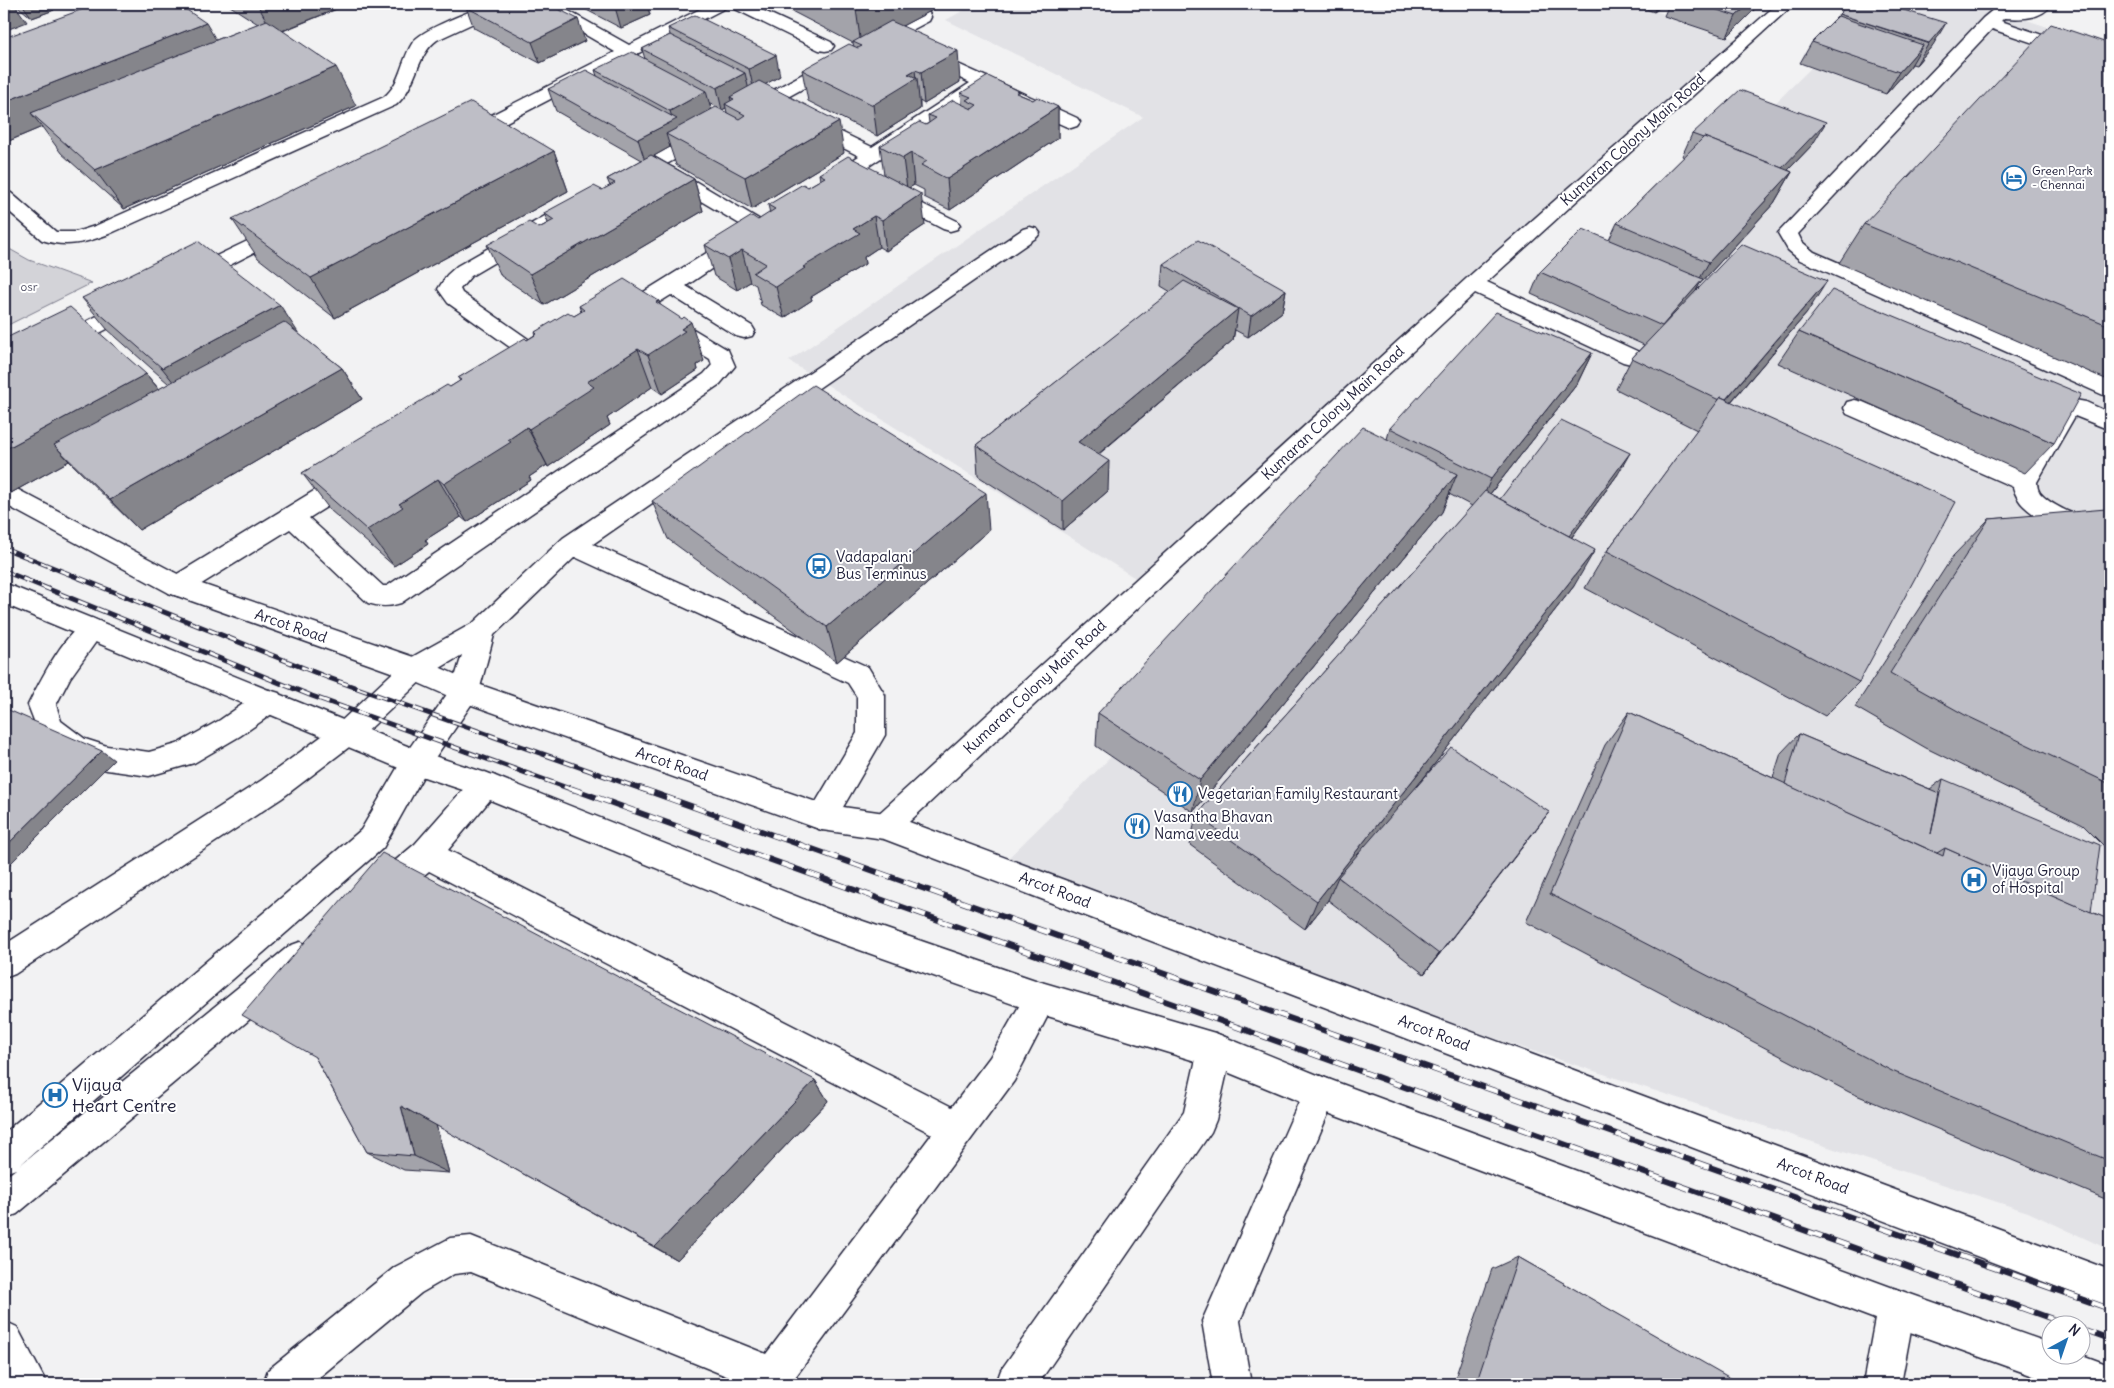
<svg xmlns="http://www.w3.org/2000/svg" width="2114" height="1388" viewBox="0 0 2114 1388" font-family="Delius,sans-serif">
  <rect width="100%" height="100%" fill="#f2f2f3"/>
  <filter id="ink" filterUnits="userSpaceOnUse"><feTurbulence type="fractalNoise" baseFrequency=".02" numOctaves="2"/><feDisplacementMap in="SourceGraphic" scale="10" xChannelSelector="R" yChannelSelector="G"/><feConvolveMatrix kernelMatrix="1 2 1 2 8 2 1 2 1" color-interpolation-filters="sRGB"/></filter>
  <g filter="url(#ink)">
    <g fill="#e2e2e6">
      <polygon points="975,4 1636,4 1742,42 1140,581 789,361 1143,117 946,20"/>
      <polygon points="1876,4 1979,4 2110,48 2110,1250 2028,1212 991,875"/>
    </g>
    <polygon fill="#d3d3d8" stroke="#7a7a8a" points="4,246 29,260 92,283 4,327"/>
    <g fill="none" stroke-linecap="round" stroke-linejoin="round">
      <defs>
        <g id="minor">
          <path d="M489,4H510L508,7L437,40C416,55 417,87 396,105L109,234C85,243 66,248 42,240L4,207V191L11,193L56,232H76L95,226L384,97C401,83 401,60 413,42C422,29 472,11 489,4Z"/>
          <polygon points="536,4 556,4 629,45 710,4 749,4 831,42 834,46 831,50 825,51 819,50 729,6 472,140 465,142 458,140 456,136 458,132 615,52 538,7"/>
          <polygon points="1777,4 1794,4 1487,282 1639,352 1642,357 1639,362 1631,364 1623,362 1475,293 895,835 885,839 875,835 870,826 875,817 1466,279"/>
          <path d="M2035,4H2052C2041,20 2021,19 2004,18L2001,21L2110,58V69L1992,29L1798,234L1802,242L1814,252L2110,381V398L1800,260L1788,250L1778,233L1983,18L1994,9L2027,8Z"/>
          <polygon points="923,12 929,13 931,17 929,21 878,48 872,49 866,48 863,44 866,40"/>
          <polygon points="925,49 1077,118 1080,122 1077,126 1071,128 1065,126 984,90 837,187 830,189 823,187 820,183 823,179 859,156 802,127 799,123 802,119 808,117 814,119 872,147 970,83 919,58 916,54 919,50"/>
          <polygon points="836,58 842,59 845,63 842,67 755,115 749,116 743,115 740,111 743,107 830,59"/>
          <polygon points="705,130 712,132 714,136 712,140 659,168 666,166 673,168 767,224 770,228 767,232 760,234 753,232 659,176 656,172 659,168 633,182 626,184 619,182 616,178 619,174 698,132"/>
          <polygon points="890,188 957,221 960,225 957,229 950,231 943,229 883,198 880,194 883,190"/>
          <polygon points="580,198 587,200 590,204 587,208 471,276 460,289 462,293 551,355 554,360 551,365 543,367 535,365 448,303 438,289 447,275 457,266 573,200"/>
          <polygon points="283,224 290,226 293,230 290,234 197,282 190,284 183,282 180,277 183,272"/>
          <polygon points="1030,227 1037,229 1040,233 1037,237 593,544 868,667 885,695 885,735 832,826 822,830 812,826 807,817 857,733 857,697 848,683 575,557 494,635 479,691 475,699 426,771 383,848 20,1165 289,946 300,942 311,946 316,957 311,968 17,1214 4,1219 4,1178 16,1169 4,1173 4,1133 361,830 406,753 452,687 462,655 425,677 357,741 282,798 15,974 4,978 4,945 262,780 337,725 405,661 473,623 563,538 1023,229"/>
          <polygon points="741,234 748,236 751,240 748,244 686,286 752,326 755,331 752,336 744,338 736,336 671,295 629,321 621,323 613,321 610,316 613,311 734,236"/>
          <polygon points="136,298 144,300 147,305 144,310 12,378 4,380 4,364 128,300"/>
          <path d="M667,316L675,318L728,350L735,366L720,384L401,603C389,607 380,607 368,603L290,529L187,593L178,596L169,593L165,586L169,579L345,472L354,469L363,472L366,478L363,484L309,518L383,586H387L704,374L712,365L710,359L659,328L656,323L659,318Z"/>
          <path d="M2069,399L2086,402L2110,413V430L2075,416L2037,482C2037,486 2038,490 2040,493C2053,509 2091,520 2110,528V547C2088,540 2041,523 2025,507C2019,502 2015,494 2013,487L1847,414L1844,408L1847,402L1855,400L1863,402L2020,470L2061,401Z"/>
          <path d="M92,618L101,622L105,629L70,678L56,705L61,721L85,739L107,746L149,752L177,744L220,720L259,693L269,690L279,693L283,701L279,709L240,736L194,763L149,776L107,770L66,758L40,736L28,705C40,681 67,627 92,618Z"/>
          <polygon points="485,772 495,776 499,785 495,794 448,850 952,1107 990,1057 1030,987 1041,982 1052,987 1057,998 1014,1081 790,1384 746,1384 471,1272 454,1274 421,1293 311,1384 263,1384 268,1370 395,1267 450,1238 471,1236 766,1354 932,1134 429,871 393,901 382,905 371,901 367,891 371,881 415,844 475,776"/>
          <polygon points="1215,1033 1227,1038 1232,1050 1216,1120 1211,1132 1038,1384 996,1384 1001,1370 1184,1112 1198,1050 1203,1038"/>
          <polygon points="1320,1076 1332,1081 1337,1093 1240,1321 1251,1384 1213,1384 1202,1321 1308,1081"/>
          <polygon points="1896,1289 1909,1295 1915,1308 1901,1384 1863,1384 1877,1308 1883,1295"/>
          <polygon points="4,1321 17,1327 47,1384 7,1384 4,1378"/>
        </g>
        <g id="major">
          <polygon points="4,484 13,487 187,579 425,661 475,683 822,804 885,813 2110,1270 2110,1307 884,839 822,830 455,699 405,677 169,593 4,504"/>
          <polygon points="4,583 422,752 495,776 828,909 1041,982 1215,1033 1320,1076 1896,1289 2052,1344 2052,1356 2082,1355 2109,1365 2110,1384 2056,1384 1896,1327 1320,1110 1215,1067 1041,1014 826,938 478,795 406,771 4,604"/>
        </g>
      </defs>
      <use href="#minor" stroke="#22223b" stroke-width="3"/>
      <use href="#major" stroke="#22223b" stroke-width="3"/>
      <use href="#minor" fill="#fff" fill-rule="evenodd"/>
      <use href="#major" fill="#fff" fill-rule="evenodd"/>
      <defs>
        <g id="rail-far1">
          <polyline points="4,548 329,678 644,790"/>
          <polyline points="4,571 312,696 573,790"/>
        </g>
        <g id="rail">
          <polyline points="570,788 2072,1326"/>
          <polyline points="640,788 2110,1309"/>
          <polyline points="2082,1329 2110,1339"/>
        </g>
      </defs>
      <use href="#rail-far1" stroke="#22223b" stroke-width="5"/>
      <use href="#rail" stroke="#22223b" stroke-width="6"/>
      <use href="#rail-far1" stroke="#fff" stroke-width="3" stroke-dasharray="10" stroke-linecap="butt"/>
      <use href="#rail" stroke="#fff" stroke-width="4.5" stroke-dasharray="14" stroke-linecap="butt"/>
    </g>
    <g fill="#a3a3aa" stroke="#22223b" fill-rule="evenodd">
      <polygon points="15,4 49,4 54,10 32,18"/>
      <polygon points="227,4 349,4 283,31 356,106 124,209 61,153 42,127 4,143 4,38 216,40 258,24"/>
      <polygon points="575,4 647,4 650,15 621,28"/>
      <polygon points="778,4 944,4 902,26 960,82 924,104 920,101 920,109 877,136 808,101 802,70 854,47 853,43"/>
      <polygon points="1633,4 1664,4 1654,12"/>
      <polygon points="1669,4 1760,4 1727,37 1664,16"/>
      <polygon points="466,7 585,41 540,63 474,28"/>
      <polygon points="1839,14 1933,45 1916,65 1912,64 1910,67 1886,94 1800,63 1812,42 1838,16"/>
      <path d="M668,28L780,76L765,84L844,153L752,209L676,165L670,147L654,156L694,179L703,211L544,305L501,276L487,245L539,228L548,223L544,213L602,190L610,186L607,179L642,160L556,111L548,89L597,76L595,70L645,59L642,49L670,35ZM710,103L722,110L726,108L727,113L711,109Z"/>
      <polygon points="2110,44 2110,381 1839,263 1864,224"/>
      <polygon points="1019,91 1019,94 1033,100 1058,107 1058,138 950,210 924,197 924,190 914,185 909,188 925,225 886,251 879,247 864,257 865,264 811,297 812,300 784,318 761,305 756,285 750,282 737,290 714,276 705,245 758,220 770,213 768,205 808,187 820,180 819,174 884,175 880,146 929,123 928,115 962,104 961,93"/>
      <polygon points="1692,134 1813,144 1788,170 1792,172 1774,203 1699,285 1696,291 1807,313 1731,402 1859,682 1825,716 1585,588 1607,551 1697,430 1616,389 1632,358 1644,345 1531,294 1540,272 1609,240 1617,223 1684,157 1682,156"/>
      <polygon points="554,151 568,191 335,318 258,258 232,219"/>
      <polygon points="1163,264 1286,290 1282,312 1248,337 1235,330 1233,340 1098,455 1108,491 1063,530 978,476 976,445 1171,292 1161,286"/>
      <polygon points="82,298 300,335 342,368 362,399 139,530 69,461 11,493 146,374 159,389 169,384 107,329"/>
      <polygon points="579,306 704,361 697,365 698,370 662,394 652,387 607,418 610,425 548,467 547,465 529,477 531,480 467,522 461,517 425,540 428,544 394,566 330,510 302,473 450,387 460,381 458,378 527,340 536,334 535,332 574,316 581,312"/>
      <polygon points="1799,332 2054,443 2025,473 1778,363"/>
      <polygon points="1592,353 1577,384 1490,494 1500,499 1618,474 1572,537 1574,586 1418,785 1549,812 1424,974 1328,900 1305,929 1190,845 1196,815 1472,506 1449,494 1442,512 1193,812 1096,746 1098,713 1387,439 1390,428"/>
      <polygon points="652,501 989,530 837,662 668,539"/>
      <polygon points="2110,511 2110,852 2083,825 1926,748 1855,707 1953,556 1989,519"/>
      <polygon points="1629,712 1773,778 1781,753 1799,734 1930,789 1943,779 2091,912 2110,920 2110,1201 1849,1092 1526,922 1605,745"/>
      <polygon points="315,1057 815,1080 828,1101 677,1260 436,1125 449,1173 404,1170 367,1152"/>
      <polygon points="1518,1257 1739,1384 1453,1384 1492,1269"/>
    </g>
    <g fill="#85858b" stroke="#22223b">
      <polygon points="4,4 14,4 27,22 4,31"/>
      <polygon points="22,4 49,4 54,10 32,18"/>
      <polygon points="257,4 349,4 274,34"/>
      <polygon points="622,4 647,4 650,15 621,28 615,7"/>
      <polygon points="866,4 944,4 862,47 861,45 856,9"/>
      <polygon points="1657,4 1664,4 1654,12"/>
      <polygon points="1749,4 1760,4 1727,37 1736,16"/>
      <polygon points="578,19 585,41 540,63 532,42"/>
      <polygon points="206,23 224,53 31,113 42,127 4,143 4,102"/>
      <polygon points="1946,23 1933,45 1916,65 1929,43"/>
      <polygon points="1923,45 1910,67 1886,94 1899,72"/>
      <polygon points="958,51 960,82 924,104 921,72"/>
      <polygon points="776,55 780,76 754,91 749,69"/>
      <polygon points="336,67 356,106 124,209 95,170"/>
      <polygon points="915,70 916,79 917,78 920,109 877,136 873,105 908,74"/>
      <polygon points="745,73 750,95 734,99 730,97 732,104 725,104 726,108 722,110 717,88"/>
      <polygon points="706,91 712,113 666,134 670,147 645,161 638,139 673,121 670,111"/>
      <polygon points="1058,107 1058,138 950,210 947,179"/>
      <polygon points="839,122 844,153 752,209 745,177"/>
      <polygon points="1826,122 1813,144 1768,191 1780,169"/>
      <polygon points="554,151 568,191 335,318 311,278"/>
      <polygon points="911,153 914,185 907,189 903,158"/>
      <polygon points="1792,172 1774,203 1699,285 1691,301 1662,326 1694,289 1709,262"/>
      <polygon points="694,179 703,211 544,305 530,274"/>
      <polygon points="921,194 925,225 886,251 882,220"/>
      <polygon points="874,216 879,247 864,257 865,264 811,297 812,300 784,318 776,287 803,267 853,229"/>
      <polygon points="742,250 750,282 737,290 728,259"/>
      <polygon points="1827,281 1807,313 1704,433 1723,403"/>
      <polygon points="1286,290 1282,312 1248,337 1251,316"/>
      <polygon points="659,301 672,339 681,329 691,322 704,361 697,365 698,370 662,394 648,355 656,302"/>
      <polygon points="280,305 301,337 187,399 162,368"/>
      <polygon points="1238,309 1233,340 1077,472 1078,442"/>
      <polygon points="638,349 652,387 607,418 610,425 548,467 529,429 587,382"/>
      <polygon points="1592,353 1577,384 1478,509 1491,479"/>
      <polygon points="342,368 362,399 139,530 110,500"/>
      <polygon points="146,374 172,405 54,445 69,461 11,493 4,486 4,450"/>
      <polygon points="527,427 547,465 529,477 531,480 467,522 444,484 508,440"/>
      <polygon points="1630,453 1618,474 1552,564 1563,543"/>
      <polygon points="1109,461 1108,491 1063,530 1063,501"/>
      <polygon points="1457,474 1442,512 1193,812 1200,780"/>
      <polygon points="438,479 461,517 425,540 428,544 394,566 367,530 399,504"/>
      <polygon points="986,493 989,530 837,662 827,627"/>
      <polygon points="1595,550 1574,586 1343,881 1338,877 1328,900 1305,929 1317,901"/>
      <polygon points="102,751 114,760 4,870 4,848"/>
      <polygon points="1549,812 1531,836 1424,974 1439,954"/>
      <polygon points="815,1080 828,1101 677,1260 655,1247"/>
      <polygon points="401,1106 436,1125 449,1173 414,1156"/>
    </g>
    <g fill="#bebec6" stroke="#22223b">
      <polygon points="97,4 178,4 206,23 4,102 4,38"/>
      <polygon points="473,4 548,4 578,19 532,42 466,7"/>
      <polygon points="608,4 622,4 615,7"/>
      <polygon points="846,4 866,4 856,9"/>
      <polygon points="1699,4 1749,4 1736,16"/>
      <polygon points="1849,4 1884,4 1946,23 1929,43 1839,14"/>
      <polygon points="695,15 776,55 749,69 668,28"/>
      <polygon points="1838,16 1923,45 1899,72 1812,42"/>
      <polygon points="267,20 336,67 95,170 31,113"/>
      <polygon points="891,21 958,51 921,72 915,70 908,74 917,78 873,105 802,70 849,44 858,48 862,46 853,42"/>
      <polygon points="2051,24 2110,44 2110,326 1864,224"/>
      <polygon points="670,35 745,73 717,88 642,49"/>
      <polygon points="632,52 706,91 670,111 595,70"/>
      <polygon points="586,70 677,119 638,139 548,89"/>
      <polygon points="988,76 1019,91 1016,93 1033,100 1037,97 1058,107 947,179 921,165 927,161 911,153 903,158 880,146 919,122 926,125 936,118 928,115 953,100 972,109 977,105 966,100 971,97 961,93"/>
      <polygon points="759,81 839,122 745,177 666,134 716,107 739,119 745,115 725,104 734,99 730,97"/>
      <polygon points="1740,90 1826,122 1782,168 1704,137 1703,138 1692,134"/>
      <polygon points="471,102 554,151 311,278 232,219"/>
      <polygon points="1704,137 1792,172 1709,262 1617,223"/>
      <polygon points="651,155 694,179 530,274 487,245 529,222 539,228 554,220 544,213 594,186 602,190 615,183 607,179"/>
      <polygon points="848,156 921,194 882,220 874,216 853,229 860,233 803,267 805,268 776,287 753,273 766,264 742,250 728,259 705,245 752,216 758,220 775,209 768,205 803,184 808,187 825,177 819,174"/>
      <polygon points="1583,229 1703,279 1662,326 1540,272"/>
      <polygon points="1198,240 1286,290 1251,316 1163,264"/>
      <polygon points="198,241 280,305 162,368 82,298"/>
      <polygon points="1741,244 1827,281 1726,399 1721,397 1719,400 1632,358"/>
      <polygon points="624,279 659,301 656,302 682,319 684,317 691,322 681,329 685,331 648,355 638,349 587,382 594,387 529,429 527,427 508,440 511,442 444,484 438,479 399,504 403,507 367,530 302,473 447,385 450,387 461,380 458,378 525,338 527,340 537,334 535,332 568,312 574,316 584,310 579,306"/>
      <polygon points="1184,281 1238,309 1078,442 1109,461 1063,501 976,445"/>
      <polygon points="1832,290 2081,394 2054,443 1799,332"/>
      <polygon points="70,307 146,374 4,450 4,339"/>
      <polygon points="1496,312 1592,353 1491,479 1390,428"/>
      <polygon points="284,322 342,368 110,500 54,445"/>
      <polygon points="813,385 986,493 827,627 652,501"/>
      <polygon points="1721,397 1956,502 1859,682 1607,551"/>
      <polygon points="1561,420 1630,453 1569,536 1500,499"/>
      <polygon points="1363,427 1457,474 1200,780 1098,713"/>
      <polygon points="1485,491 1595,550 1317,901 1196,815"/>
      <polygon points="2106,509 2110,511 2110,784 1965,715 1890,673 1989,519"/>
      <polygon points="4,708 102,751 4,848"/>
      <polygon points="1629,712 1943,856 1945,848 2110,920 2110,1161 1892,1071 1550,894"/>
      <polygon points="1799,734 1939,793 1931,834 1943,779 2100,845 2091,912 1945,848 1937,853 1785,784"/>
      <polygon points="1451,747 1549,812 1439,954 1338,877"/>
      <polygon points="382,853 815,1080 655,1247 401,1106 414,1156 367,1152 315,1057 242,1015"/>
      <polygon points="1518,1257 1739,1383 1739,1384 1476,1384"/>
    </g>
  </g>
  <defs>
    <symbol id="hotel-ring" viewBox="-11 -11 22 22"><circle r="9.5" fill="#fff" stroke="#1f6fb2" stroke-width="1.5"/><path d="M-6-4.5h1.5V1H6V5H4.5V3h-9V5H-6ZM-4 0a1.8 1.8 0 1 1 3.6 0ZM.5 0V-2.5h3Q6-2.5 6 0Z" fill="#1f6fb2"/></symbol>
    <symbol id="bus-ring" viewBox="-11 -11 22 22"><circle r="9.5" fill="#fff" stroke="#1f6fb2" stroke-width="1.5"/><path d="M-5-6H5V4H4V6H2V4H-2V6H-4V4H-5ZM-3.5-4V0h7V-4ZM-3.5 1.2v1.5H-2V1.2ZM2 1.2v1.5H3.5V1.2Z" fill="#1f6fb2"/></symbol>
    <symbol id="restaurant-ring" viewBox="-11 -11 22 22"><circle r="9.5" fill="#fff" stroke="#1f6fb2" stroke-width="1.5"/><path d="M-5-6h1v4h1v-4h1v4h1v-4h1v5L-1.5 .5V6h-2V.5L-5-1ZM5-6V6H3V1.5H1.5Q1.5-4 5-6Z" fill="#1f6fb2"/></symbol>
    <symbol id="hospital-ring" viewBox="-11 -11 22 22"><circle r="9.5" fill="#fff" stroke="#1f6fb2" stroke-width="1.5"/><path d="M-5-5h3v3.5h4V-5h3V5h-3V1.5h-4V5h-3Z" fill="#1f6fb2"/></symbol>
  </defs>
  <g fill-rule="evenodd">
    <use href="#hotel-ring" x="2000" y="164" width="28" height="28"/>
    <use href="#bus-ring" x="805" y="552" width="28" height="28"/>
    <use href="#restaurant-ring" x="1166" y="780" width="28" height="28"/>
    <use href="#restaurant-ring" x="1123" y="812" width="28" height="28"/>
    <use href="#hospital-ring" x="1960" y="866" width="28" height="28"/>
    <use href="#hospital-ring" x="41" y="1081" width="28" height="28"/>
  </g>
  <g text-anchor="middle" stroke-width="4" stroke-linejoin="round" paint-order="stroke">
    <g font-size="12" fill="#22223b" stroke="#fff" text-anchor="start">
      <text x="2032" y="175">Green Park<tspan x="2032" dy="14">- Chennai</tspan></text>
    </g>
    <g font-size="12" fill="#57576a" stroke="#fff">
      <text x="29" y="291">osr</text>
    </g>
    <g font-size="15" fill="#22223b" stroke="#fff">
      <text transform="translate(1633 140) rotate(-42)" y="5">Kumaran Colony Main Road</text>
      <text transform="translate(1333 413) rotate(-43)" y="5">Kumaran Colony Main Road</text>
      <text transform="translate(291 626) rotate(19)" y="5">Arcot Road</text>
      <text transform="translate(1035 687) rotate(-43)" y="5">Kumaran Colony Main Road</text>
      <text transform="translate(672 764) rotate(19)" y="5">Arcot Road</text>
      <text transform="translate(1055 890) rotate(21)" y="5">Arcot Road</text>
      <text transform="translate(1434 1033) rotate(21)" y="5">Arcot Road</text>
      <text transform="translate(1813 1176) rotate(21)" y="5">Arcot Road</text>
    </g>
    <g font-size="15" fill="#22223b" stroke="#fff" text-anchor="start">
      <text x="836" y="562">Vadapalani<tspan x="836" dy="17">Bus Terminus</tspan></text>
      <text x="1198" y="799">Vegetarian Family Restaurant</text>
      <text x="1154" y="822">Vasantha Bhavan<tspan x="1154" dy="17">Nama veedu</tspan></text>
      <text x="1992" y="876">Vijaya Group<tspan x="1992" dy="17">of Hospital</tspan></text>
    </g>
    <g font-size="18" fill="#22223b" stroke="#fff" text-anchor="start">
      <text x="72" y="1091">Vijaya<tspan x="72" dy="21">Heart Centre</tspan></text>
    </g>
  </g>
  <rect width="2114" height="1388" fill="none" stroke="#fff" stroke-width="20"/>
  <rect x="10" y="10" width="2094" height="1368" fill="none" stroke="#22223b" stroke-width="2" filter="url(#ink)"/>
  <g transform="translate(2066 1340) rotate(40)"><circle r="24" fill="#ffffff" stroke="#a7a7b1"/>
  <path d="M0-4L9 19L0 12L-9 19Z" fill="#1f6fb2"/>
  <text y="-8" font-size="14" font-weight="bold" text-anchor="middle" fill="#22223b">N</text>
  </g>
</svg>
